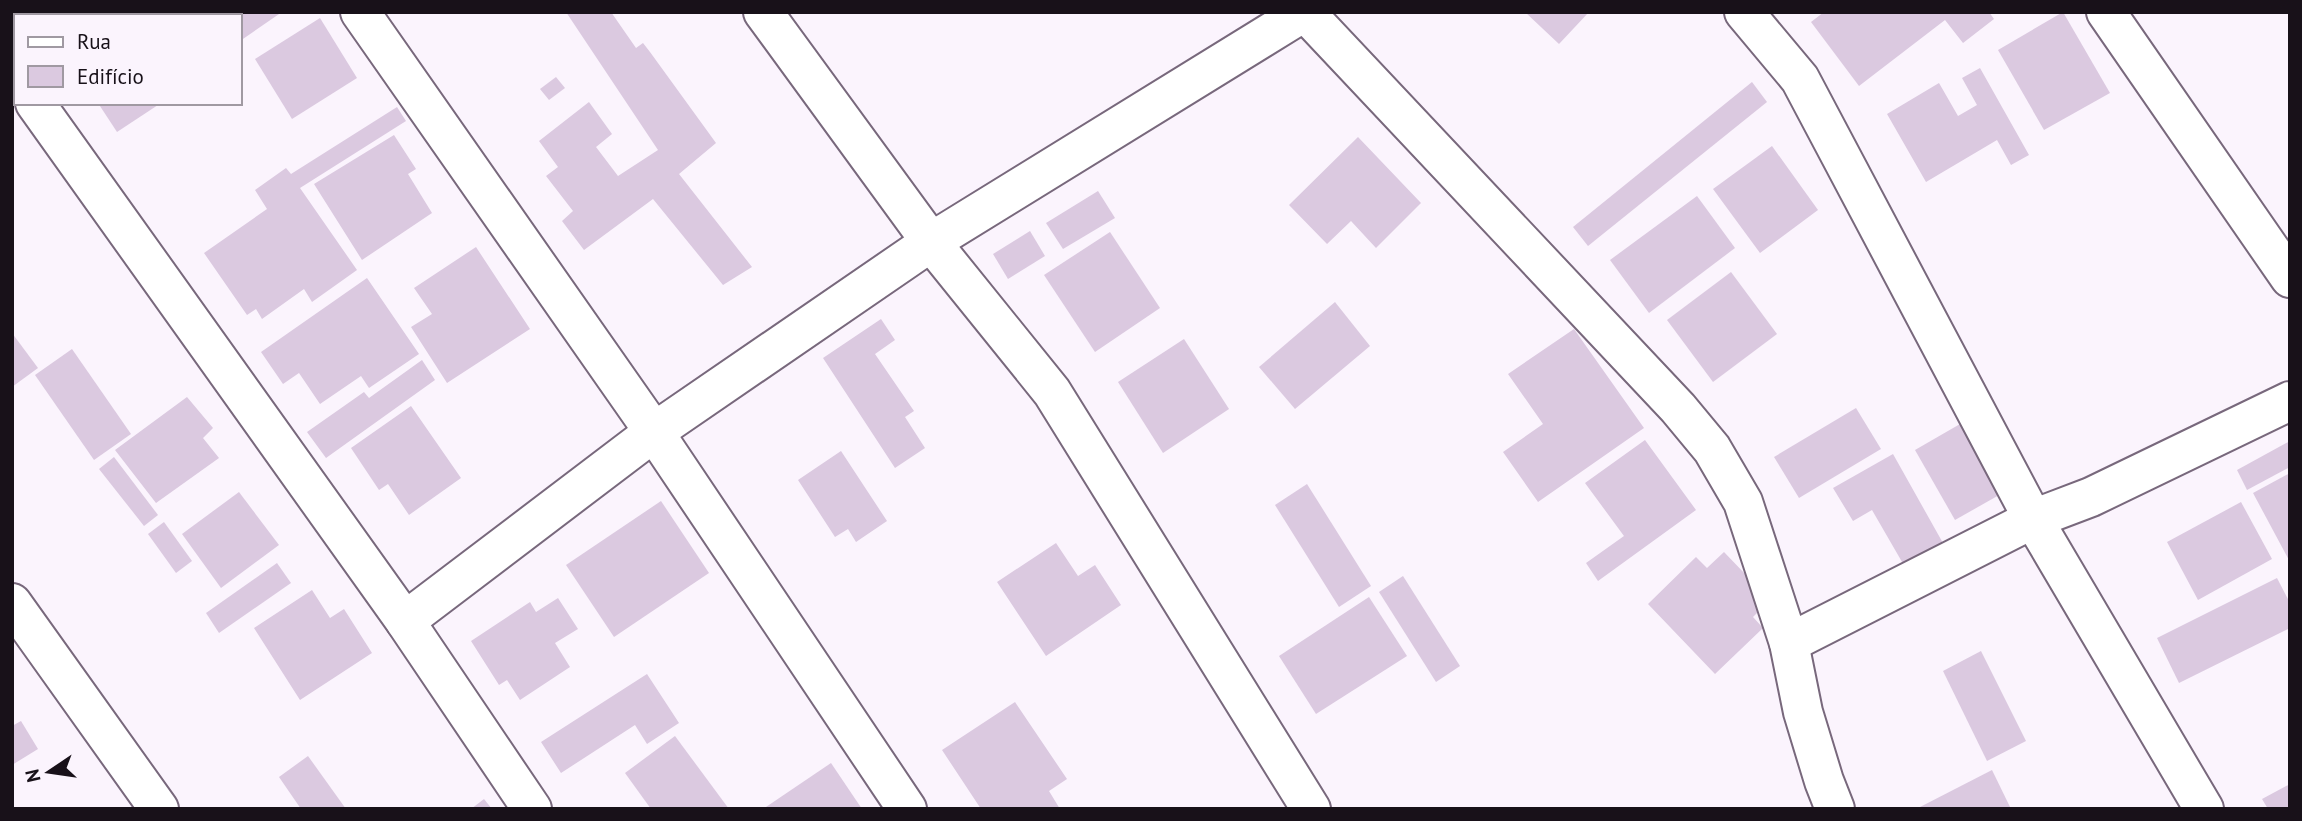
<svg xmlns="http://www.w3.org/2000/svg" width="2302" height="821" viewBox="0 0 2302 821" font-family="'PT Sans',sans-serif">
  <rect width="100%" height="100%" fill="#fbf4fd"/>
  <g fill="#dbc9e0">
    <polygon points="35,12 53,12 56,16 30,16"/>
    <polygon points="199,12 282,12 240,41 240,16 201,16"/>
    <polygon points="566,12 611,12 636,48 643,43 650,52 716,143 679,174 752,267 723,285 653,199 584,250 562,221 573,211 546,176 558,167 539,141 589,102 612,134 596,147 618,176 658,150"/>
    <polygon points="1525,12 1589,12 1559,44"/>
    <polygon points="1824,12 1989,12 1994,19 1963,43 1945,20 1859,86 1811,22"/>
    <polygon points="2063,12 2110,93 2044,130 1998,50"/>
    <polygon points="320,18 357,78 292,119 255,59"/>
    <polygon points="1980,68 2029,155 2011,165 1997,140 1926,182 1887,114 1939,83 1958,116 1977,105 1962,78"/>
    <polygon points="556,77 565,88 549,100 540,89"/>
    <polygon points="1752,82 1767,102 1588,246 1573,227"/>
    <polygon points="98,103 161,103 117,132"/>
    <polygon points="397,107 406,121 300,188 357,270 312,302 304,289 262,319 256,309 247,315 204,253 267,209 255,190 286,168 291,174"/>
    <polygon points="394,135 416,169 408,174 432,213 362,260 314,184"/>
    <polygon points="1358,137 1421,203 1376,248 1351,221 1327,244 1289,205"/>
    <polygon points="1772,146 1818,210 1760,253 1713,189"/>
    <polygon points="1098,191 1115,218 1063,249 1046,223"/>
    <polygon points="1697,196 1735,248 1649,313 1610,260"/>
    <polygon points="1030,231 1045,256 1008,279 993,254"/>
    <polygon points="1110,232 1160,308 1095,352 1044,275"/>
    <polygon points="476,247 530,329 447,383 411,327 432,314 414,288"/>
    <polygon points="1731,272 1777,334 1713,382 1667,320"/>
    <polygon points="367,278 419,354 369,388 361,376 320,404 299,373 283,384 261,352"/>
    <polygon points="1335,302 1370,346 1295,409 1259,367"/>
    <polygon points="881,319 895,340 875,354 914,411 905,417 925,448 895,468 823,358"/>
    <polygon points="1574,329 1644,428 1538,502 1503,452 1543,424 1508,374"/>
    <polygon points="12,333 38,368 12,387"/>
    <polygon points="1184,339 1229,409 1163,453 1118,382"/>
    <polygon points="72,349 131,434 94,460 35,375"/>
    <polygon points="422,360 435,380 326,458 307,432 364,392 369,398"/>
    <polygon points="187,397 213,428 203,438 219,458 156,503 115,450"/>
    <polygon points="411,406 461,478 409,515 388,484 379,490 351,448"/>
    <polygon points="1856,408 1881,449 1799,498 1774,457"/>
    <polygon points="1967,420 2008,490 1955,520 1915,450"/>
    <polygon points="1645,440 1696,510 1598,581 1586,563 1624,536 1585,483"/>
    <polygon points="2290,441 2290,467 2247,490 2237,470"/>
    <polygon points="841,451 887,521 856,542 848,529 835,537 798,480"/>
    <polygon points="1893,454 1948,552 1909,574 1872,510 1853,521 1833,488"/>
    <polygon points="114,457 158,515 144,526 99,469"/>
    <polygon points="2290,473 2290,562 2253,493"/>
    <polygon points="1307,484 1371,586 1339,607 1275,505"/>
    <polygon points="239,492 279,545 221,588 182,534"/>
    <polygon points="661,501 709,573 614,637 566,565"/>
    <polygon points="2241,502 2272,559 2198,600 2167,542"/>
    <polygon points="164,522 192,561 176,573 148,534"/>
    <polygon points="1056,543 1078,576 1095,565 1121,605 1046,656 997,582"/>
    <polygon points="1724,552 1770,600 1753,617 1763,628 1715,674 1648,604 1696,557 1707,568"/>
    <polygon points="277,563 291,583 219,633 206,613"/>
    <polygon points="1403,576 1460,666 1436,682 1379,592"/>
    <polygon points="2277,578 2290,603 2290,628 2179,683 2157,638"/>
    <polygon points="312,590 330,618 344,609 372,653 300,700 254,628"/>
    <polygon points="1369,597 1407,656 1316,714 1279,656"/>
    <polygon points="558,598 578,629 555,643 570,667 520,700 507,680 499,685 471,641 530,602 536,612"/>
    <polygon points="1981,651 2026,741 1987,761 1943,671"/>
    <polygon points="647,674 679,723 647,744 635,725 561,773 541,742"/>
    <polygon points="1015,702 1067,779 1049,791 1060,809 981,809 942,750"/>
    <polygon points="21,721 38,749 12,765 12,726"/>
    <polygon points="675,736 729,809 651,809 625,773"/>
    <polygon points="308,756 346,809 301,809 279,777"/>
    <polygon points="831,763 862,809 763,809"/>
    <polygon points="1992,770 2011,809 1921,809 1920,807"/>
    <polygon points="2290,784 2290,809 2268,809 2262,799"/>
    <polygon points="484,799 492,809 471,809"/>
  </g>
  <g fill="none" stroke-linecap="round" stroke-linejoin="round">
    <defs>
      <g id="minor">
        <polyline points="360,12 654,432 907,809"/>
        <polyline points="763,12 931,242 1052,392 1311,809"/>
        <polyline points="1305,12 1678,408 1712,449 1743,502 1789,643 1803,712 1824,781 1835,809"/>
        <polyline points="1744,12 1800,79 2033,519 2204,809"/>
        <polyline points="2106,12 2290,278"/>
        <polyline points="12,72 16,76"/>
        <polyline points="35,103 405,621 532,809"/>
        <polyline points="12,603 159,809"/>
        <polyline points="405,621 654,432 931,242 1304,12"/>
        <polyline points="1789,643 2033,519 2091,497 2290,401"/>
      </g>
    </defs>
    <use href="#minor" stroke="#78687c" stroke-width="42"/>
    <use href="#minor" stroke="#fff" stroke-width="38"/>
  </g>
  <rect width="2302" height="821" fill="none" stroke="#181119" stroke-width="28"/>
  <rect x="14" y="14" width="228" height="91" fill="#fbf4fd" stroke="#a099a2" stroke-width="2"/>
  <rect x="28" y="37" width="35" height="10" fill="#ffffff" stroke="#a099a2" stroke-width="2"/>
  <text x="77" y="49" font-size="21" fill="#181119">Rua</text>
  <rect x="28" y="66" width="35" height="21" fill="#dbc9e0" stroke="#a099a2" stroke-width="2"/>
  <text x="77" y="84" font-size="21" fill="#181119">Edifício</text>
  <g transform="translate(49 772) rotate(257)" stroke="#fbf4fd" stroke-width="5" paint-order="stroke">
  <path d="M0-5L12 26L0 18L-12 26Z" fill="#181119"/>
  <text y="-10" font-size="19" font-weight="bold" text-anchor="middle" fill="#181119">N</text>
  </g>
</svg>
